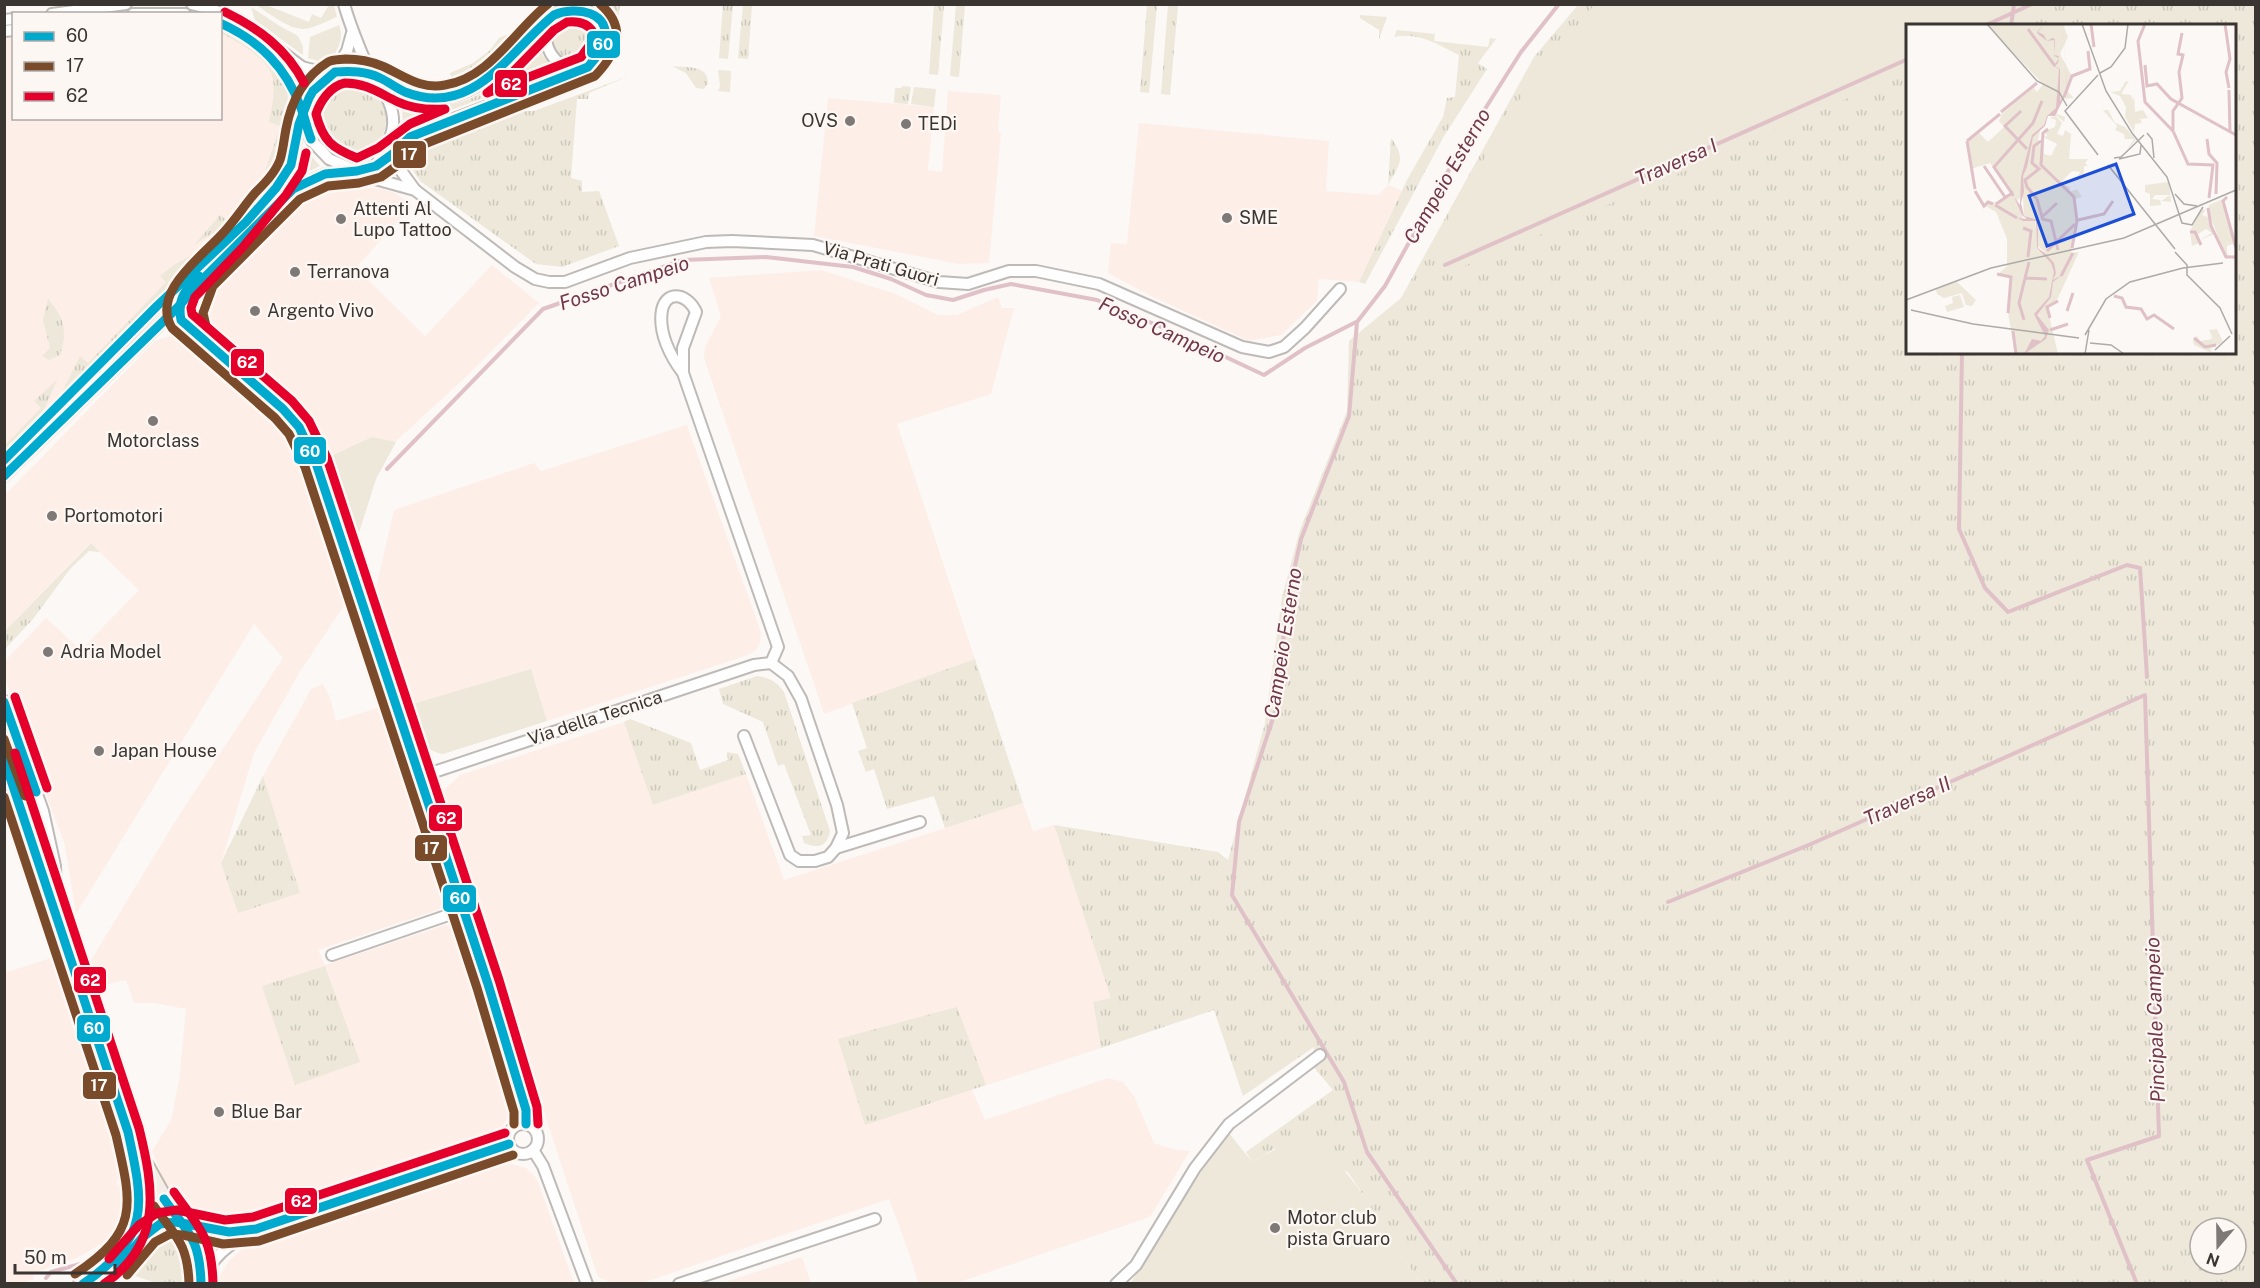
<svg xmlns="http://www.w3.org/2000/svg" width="2260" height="1288" viewBox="0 0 2260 1288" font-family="'Public Sans',sans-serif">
  <defs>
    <pattern id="grass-tufts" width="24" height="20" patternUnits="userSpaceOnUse" patternTransform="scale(1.5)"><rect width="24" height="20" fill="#ede8d9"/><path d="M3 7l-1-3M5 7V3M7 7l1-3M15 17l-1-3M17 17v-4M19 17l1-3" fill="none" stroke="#ccc8bb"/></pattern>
  </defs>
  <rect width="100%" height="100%" fill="#fbf8f6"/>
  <g fill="#fdefe8">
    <polygon points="221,28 264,55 287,98 288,141 282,168 275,180 244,214 5,450 4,35 13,34 14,118 220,118"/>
    <polygon points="948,91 1001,95 998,131 1001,133 989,263 959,264 814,236 828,98 934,107 928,170 942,172"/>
    <polygon points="1139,123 1329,141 1326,191 1379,195 1388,185 1402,191 1359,282 1319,279 1317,301 1281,335 1249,341 1153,297 1108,273 1111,243 1127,244"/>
    <polygon points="334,185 382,189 395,193 412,205 356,268 425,336 492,265 539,303 467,376 394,443 372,437 324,459 310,424 296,407 254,367 212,331 201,314 200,308 202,297 214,281 277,220 304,198"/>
    <polygon points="821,270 896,294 938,315 957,315 998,297 1002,308 1014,308 991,394 897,424 975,659 824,714 704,358 705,347 721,316 709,278"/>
    <polygon points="169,336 183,339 271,417 294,446 345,604 299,673 254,753 221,863 238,912 300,893 263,776 311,689 323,684 330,697 336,721 380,707 443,895 440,909 318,950 325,965 445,925 456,929 508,1083 509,1115 499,1132 266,1214 235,1222 208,1219 191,1213 171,1197 152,1151 171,1120 179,1080 186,1009 154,1003 134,1003 126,980 95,987 88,965 176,820 283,658 254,624 76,914 65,845 16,716 5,676 5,661 46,618 81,650 139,590 90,543 5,631 5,495 155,341"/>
    <polygon points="687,425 761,632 760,643 756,650 748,655 547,721 531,669 409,705 373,600 394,510 534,463 541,471"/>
    <polygon points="624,722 654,805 746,774 784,880 1023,803 1033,831 1054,825 1112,998 1093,1003 1101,1048 972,1090 985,1120 1108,1078 1123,1082 1134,1096 1154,1143 1176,1150 1190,1151 1150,1217 957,1283 918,1283 910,1256 889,1199 642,1283 612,1283 598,1277 440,794 460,775"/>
    <polygon points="57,956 121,1151 120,1174 116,1186 130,1180 133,1198 130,1212 104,1242 77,1258 33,1273 34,1279 20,1284 5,1283 4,973"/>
    <polygon points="512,1164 526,1168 537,1179 574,1283 215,1283 229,1261 240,1251 254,1244 497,1165"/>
    <polygon points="802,1257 811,1283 722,1283"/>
  </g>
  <g fill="url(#grass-tufts)" fill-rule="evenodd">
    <path d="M536,5L543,11L552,5H558L470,69L451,78L450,73L473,63L490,50L499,38L515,31L517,33C527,24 533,18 536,5Z"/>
    <polygon points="606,5 620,5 615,41 605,16 611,11"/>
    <polygon points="723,5 733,5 728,59 719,58"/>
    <polygon points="743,5 752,5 748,59 738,58"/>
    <polygon points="934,5 944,5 938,75 929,74"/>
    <polygon points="956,5 965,5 959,77 950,76"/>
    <polygon points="1147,5 1157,5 1149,93 1140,92"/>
    <polygon points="1168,5 1178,5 1170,95 1161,94"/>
    <path d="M1578,5H2255V1283H1420L1348,1172L1274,1149L1252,1162L1246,1152L1333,1090L1312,1065L1314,1047L1243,1096L1214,1010L1101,1048L1093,1002L1111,998L1054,825L1218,852L1228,860L1265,723L1282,597L1300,530L1347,411L1349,341L1401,298L1534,57ZM1908,26H2234V352H1908ZM2200,1228H2236V1264H2200Z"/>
    <circle cx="575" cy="37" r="24"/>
    <polygon points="1360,15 1387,17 1379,39 1379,30 1360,18"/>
    <path d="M221,28C249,43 283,62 288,98C289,107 288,117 288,126C288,144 286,163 275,179C255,209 224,226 194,245L220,215L228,221L251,195L264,175L280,126L269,122C272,107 276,90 272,75C267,58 236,41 221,33Z"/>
    <path d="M1397,30L1435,34L1434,41L1488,47L1490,38L1496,39L1478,63L1487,69L1444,136L1365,284L1359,282L1407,180L1443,117L1447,98L1455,97L1459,55C1436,44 1420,32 1394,37Z"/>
    <path d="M538,40L543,56L558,70L403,128L402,100C475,116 490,88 538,40Z"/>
    <path d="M672,66C685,68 708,64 708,83L704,89L696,88L686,73Z"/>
    <polygon points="718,70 731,71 730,92 718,91 720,86"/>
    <path d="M629,76L589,93L588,99H577L571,178L582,181V192L599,191L619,246L562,267L536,264L420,181C409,165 407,163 417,145L512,104L524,111H534Z"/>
    <circle cx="350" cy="120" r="36"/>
    <polygon points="903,86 911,87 908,104 894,103 895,88 901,88"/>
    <polygon points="914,87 936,89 934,107 911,104"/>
    <path d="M1391,138C1407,159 1399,165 1388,185Z"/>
    <polygon points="303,147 320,166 309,171 298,163"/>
    <polygon points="214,242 60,396 80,356 88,363 166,282 160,276 174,265"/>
    <path d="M48,299C64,317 68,332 60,355L49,360L42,356L50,348L43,320Z"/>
    <polygon points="57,380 43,412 5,450 5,445 41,408 34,401"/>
    <polygon points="91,543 100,552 89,551 70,569 33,619 5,649 5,631"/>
    <polygon points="975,659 1023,803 945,828 934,796 887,809 874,769 866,772 858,751 867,748 852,703"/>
    <path d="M757,676C770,678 776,681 784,692L830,831C827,847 818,849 804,843L802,836L811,835L784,764L778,766L763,722L723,704L719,689Z"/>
    <polygon points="630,719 691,743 700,770 728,760 727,752 738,754 746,774 653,805 624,722"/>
    <polygon points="263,776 300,893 238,913 221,863"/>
    <polygon points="325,966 360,1062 295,1085 262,986"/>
    <polygon points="957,1007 986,1085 865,1125 838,1039"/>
    <path d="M167,1228L178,1230C192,1247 194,1262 193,1283H156L123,1272L153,1236Z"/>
    <polygon points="200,1232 225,1237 208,1254"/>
  </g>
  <g fill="#ede8d9">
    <polygon points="1595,4 2060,4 2060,5 2013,25 1908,26 1907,72 1485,259 1443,272 1437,237 1529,84"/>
    <path d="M256,5H266L309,22L312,14L321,18L329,5H334L337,17C327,21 314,28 304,29C288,29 269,13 256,5Z"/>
    <polygon points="251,7 278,25 298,36 303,47 303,55 255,20"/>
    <path d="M339,25C344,37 339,47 332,58L318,61L308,58L310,37Z"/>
    <polygon points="372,437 396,442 376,479 356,542 324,459"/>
    <path d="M531,669L547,721L443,754C417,750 415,726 409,705Z"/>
    <path d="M1229,1133L1252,1162C1272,1150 1295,1138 1318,1147C1346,1158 1401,1255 1420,1283L1130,1284L1210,1158Z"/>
  </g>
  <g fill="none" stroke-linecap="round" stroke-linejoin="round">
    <g stroke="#e0c1c8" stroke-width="4">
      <polyline points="1984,26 2032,4"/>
      <polyline points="2011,26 2014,4"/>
      <polyline points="1445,265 1908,59"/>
      <polyline points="1962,352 1959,529 1985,588 2008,612 2127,565 2140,568 2147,677"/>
      <polyline points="387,469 543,309 683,260 766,257 853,267 891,279 926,295 953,300 984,290 1011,284 1097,300 1166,329 1264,375 1305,348 1356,322"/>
      <polyline points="1668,902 1811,844 2145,695 2159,1136 2087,1160 2137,1284"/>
      <polyline points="46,1278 51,1272 84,1263 113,1239"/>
      <polyline points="1457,1284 1367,1152 1344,1082 1232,895 1239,822 1275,712 1288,597 1301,539 1349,416 1357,322 1385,286 1466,139 1521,52 1559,4"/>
    </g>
    <defs>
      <g id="street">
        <path d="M344,4C350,25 357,42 365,61C375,82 395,100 393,125C392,138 384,151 377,163"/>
        <polyline points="52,14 126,4"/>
        <polyline points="133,14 185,14"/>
        <polyline points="4,20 14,19"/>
        <path d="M546,22C543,46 551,65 576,70"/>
        <polyline points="220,23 246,36 278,62 297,97 303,111 305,128 312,141 329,159 375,179 415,190 515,267 535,279 549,282 565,282 630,258 706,242 732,241 813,245 939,282 968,284 1009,271 1036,271 1099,284 1242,347 1269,352 1284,347 1305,328 1340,289"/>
        <polyline points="4,31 14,30"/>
        <polyline points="394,153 399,168 415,190"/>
        <polyline points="230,243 246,222"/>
        <polyline points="179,302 178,307 181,320 283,409 299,427 316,463 488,984 526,1110 526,1124"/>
        <polyline points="195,332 191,312 199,287"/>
        <path d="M683,373V348L696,312C689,295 667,288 662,310C658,332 670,356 683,373L778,647L771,663"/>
        <polyline points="4,461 157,306 246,222 276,188 291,165 299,124 309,98 313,91 335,72 347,51 352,33"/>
        <path d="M4,476L178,307L203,279L293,189L325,174L357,171L376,166L394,153L410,137L425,130L588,67C595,59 603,50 605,39C609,9 565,0 546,21C510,59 471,112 413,95C398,90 386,78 371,75C348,69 324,75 302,67C262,38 243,15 192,4"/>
        <polyline points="4,701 43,811 55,866 56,898"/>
        <polyline points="419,777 754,665 771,663 788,676 801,699 837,805 843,833 836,848 828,857 815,861 799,861 790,855 744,736"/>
        <polyline points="836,848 920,822"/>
        <polyline points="332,955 463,910"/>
        <circle cx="523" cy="1139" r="15"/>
        <polyline points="533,1150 543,1166 587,1284"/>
        <path d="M204,1279C212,1256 230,1244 251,1232"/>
        <path d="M99,1284C110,1276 122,1266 130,1255C137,1246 144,1233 155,1227C175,1215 198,1227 219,1231C232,1233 244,1231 256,1229L509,1144"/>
        <polyline points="679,1284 875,1219"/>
        <polyline points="1116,1284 1136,1265 1195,1168 1229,1124 1320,1055"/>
      </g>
      <g id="primary">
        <path d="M4,757L128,1132C144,1202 153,1243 82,1284"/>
        <polyline points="139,1155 167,1205 183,1222 193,1240 200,1255 201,1284"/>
      </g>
    </defs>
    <use href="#street" stroke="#bebab8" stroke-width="14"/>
    <use href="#primary" stroke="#c4b9ad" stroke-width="20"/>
    <use href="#street" stroke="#fefefe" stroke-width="10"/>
    <use href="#primary" stroke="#f3eee8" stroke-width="16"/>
    <defs>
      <g id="bus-1">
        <path d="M220,23C260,41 286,67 301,108C305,118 307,129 311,139"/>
        <path d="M199,276C185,290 177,299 181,320L283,409L299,427L316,463L488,984L526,1110V1124"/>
        <path d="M4,460L157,306L246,222L276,188L291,165L299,124L309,98L313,91L335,72C351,71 366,71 380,78C389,82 396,88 405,92C474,119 509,51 554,15C575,6 613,11 604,43C601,52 594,60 588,67L410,137L394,153L376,166L357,171L325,174L293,189L203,279L178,307L4,476"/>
        <polyline points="4,702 36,792"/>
        <path d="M4,759L128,1132C144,1206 151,1237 83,1284"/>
        <path d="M164,1199C188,1233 200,1238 201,1284"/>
        <polyline points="118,1267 143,1237 160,1224 176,1222 229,1232 256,1229 509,1144"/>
      </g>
      <g id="bus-2">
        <path d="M206,326L203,313L213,286L300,199L328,186L359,183L381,177L402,162L417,147L595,76C617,53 628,28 600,4"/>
        <polyline points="4,739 25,796"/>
        <path d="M4,797L116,1135C132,1205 140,1231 75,1274"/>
        <path d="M514,1124V1112L477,988L305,467L289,434L275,418L172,328C150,292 203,256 224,232C235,220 244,206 255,193C264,184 275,173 280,160C283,151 284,139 286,129C291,102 304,77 328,62C333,59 340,60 346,59C358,59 370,61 382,66C403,75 420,90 445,85C490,78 515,30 548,4"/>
        <path d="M154,1206C175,1236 188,1243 189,1284"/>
        <polyline points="127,1275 155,1242 170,1234 183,1235 223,1244 259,1241 513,1155"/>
      </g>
      <g id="bus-3">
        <path d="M225,12C258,28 287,49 304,83"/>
        <path d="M567,22C577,21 587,22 593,32L592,42L581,57L487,93L509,76L554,30Z"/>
        <path d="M345,83C366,83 379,93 398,102C413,109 429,110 445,109L410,124L378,148L357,158C332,148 323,141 316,114C320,102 330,86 345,83Z"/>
        <polyline points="306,153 302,171 286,195 243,247 195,297 191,308 192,314 292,401 309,421 327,458 499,980 537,1107 538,1124"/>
        <polyline points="15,697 47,788"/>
        <path d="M15,753L139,1128C154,1189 163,1244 104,1284"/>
        <path d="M174,1192C199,1228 212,1236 213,1284"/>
        <polyline points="109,1259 139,1225 157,1213 177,1210 225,1220 253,1217 505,1133"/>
      </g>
    </defs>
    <use href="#bus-1" stroke="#fdf7f4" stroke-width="14"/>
    <use href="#bus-2" stroke="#fdf7f4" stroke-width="14"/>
    <use href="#bus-3" stroke="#fdf7f4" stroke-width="14"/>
    <use href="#bus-1" stroke="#00a9ce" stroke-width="9"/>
    <use href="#bus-2" stroke="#7a4b2a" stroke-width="9"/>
    <use href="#bus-3" stroke="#e4002b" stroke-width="9"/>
  </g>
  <g fill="#7e7977" stroke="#fdf7f4" stroke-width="2">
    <circle cx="850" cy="121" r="6"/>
    <circle cx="906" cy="124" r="6"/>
    <circle cx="1227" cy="218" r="6"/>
    <circle cx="341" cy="219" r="6"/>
    <circle cx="295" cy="272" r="6"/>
    <circle cx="255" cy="311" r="6"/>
    <circle cx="153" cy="421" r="6"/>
    <circle cx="52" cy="516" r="6"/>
    <circle cx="48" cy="652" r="6"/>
    <circle cx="99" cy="751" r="6"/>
    <circle cx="219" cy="1112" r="6"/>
    <circle cx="1275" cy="1228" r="6"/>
  </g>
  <g text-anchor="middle" stroke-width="4.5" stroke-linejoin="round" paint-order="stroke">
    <g font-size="18" fill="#3b3532" stroke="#fdf7f4" text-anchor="start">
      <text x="838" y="127" text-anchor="end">OVS</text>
      <text x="918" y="130">TEDi</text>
      <text x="353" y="215">Attenti Al<tspan x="353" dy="21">Lupo Tattoo</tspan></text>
      <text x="1239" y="224">SME</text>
      <text x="307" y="278">Terranova</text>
      <text x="267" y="317">Argento Vivo</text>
      <text x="153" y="447" text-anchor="middle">Motorclass</text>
      <text x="64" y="522">Portomotori</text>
      <text x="60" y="658">Adria Model</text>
      <text x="111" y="757">Japan House</text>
      <text x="231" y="1118">Blue Bar</text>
      <text x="1287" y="1224">Motor club<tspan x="1287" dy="21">pista Gruaro</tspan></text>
    </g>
    <g font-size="18" fill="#3b3532" stroke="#fdf7f4">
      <text transform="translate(881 264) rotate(16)" y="6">Via Prati Guori</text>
      <text transform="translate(595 718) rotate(-18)" y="6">Via della Tecnica</text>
    </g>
    <g font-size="20" font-style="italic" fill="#703849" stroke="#fdf7f4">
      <text transform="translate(1676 162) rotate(-24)" y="7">Traversa I</text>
      <text transform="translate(1447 176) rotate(-60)" y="7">Campeio Esterno</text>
      <text transform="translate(624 283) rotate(-18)" y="7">Fosso Campeio</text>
      <text transform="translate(1162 330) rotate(24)" y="7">Fosso Campeio</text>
      <text transform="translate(1283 643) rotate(-81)" y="7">Campeio Esterno</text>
      <text transform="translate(1907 801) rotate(-24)" y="7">Traversa II</text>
      <text transform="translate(2155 1020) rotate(-92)" y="7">Pincipale Campeio</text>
    </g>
  </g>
  <g transform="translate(1906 24)">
    <rect width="330" height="330" fill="#fbf8f6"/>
    <path d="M223,57L215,70L225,71L227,77L228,71L229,88L237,86L242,94L234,95L236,99L229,100L228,108L219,93L220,83L214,72L204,68L214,67L219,58ZM197,86H202L209,99L219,103L230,116L221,125L228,115H219L218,110L209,106L211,102ZM150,92L156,99L151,110L157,112L159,106L165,110L163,135H182L179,139L182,142H178V149L171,153L174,148L166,147L154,159L164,163L163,168L171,165L176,173L169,175L171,196L166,226L139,228L132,222L131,197L118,192L116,155L127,113L129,110L140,101L134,106L132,117L135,116L133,121L137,120L138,130L145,132L151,120L137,113L141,112L139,107L149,103L150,96L144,94ZM263,158L265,178L255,177L264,171H249L246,175L254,176L255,181L244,182V170L239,168V161ZM50,257L70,276L66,282L60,281L56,269L38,274L31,270L30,265ZM54,271L58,283L41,288L39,282L47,279L46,273Z" fill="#ede8d9"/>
    <path d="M317,175L329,219L321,222V231L330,232L328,235L320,232L302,187L303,181ZM300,185L296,191L302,193L308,210L294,216L306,209L300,205L292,210L293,219L286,222L284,207L294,187Z" fill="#ede8d9"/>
    <path d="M157,0L162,13L154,30L166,52L162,68L168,74L156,75L152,83L151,90L159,93L158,98L150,91L141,92L139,101L126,111L122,142L115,155L117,169L110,179L115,181L117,196L125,191L129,195L132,226L137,229L169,200L165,229L173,228L151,276L141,283L152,330H109L102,289L104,254L91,251L101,242V215L90,188L78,181L82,177L90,179L105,168L84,139L65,145L62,118L73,109L82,118L98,103L93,97L96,90L127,63L131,68L137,60L81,1ZM311,305L317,318L304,325L306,329L288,321L287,316L291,312L294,317L306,315L304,309L311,320L303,306Z" fill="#ede8d9"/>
    <path d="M138,0L132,8L138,11L141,17L146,14L149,15L148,31L152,32L153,33L152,39L149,42L154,45V77L161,65L157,0L161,68L149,92H142L139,102L127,113L121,143L117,152L118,168L115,179L118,192L129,195L131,197L132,207V224L140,230L148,239L150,249L147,256L156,251L147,258L145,273L131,291L143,306L140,315L118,330L126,315L135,317L139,312L128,290L143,273L148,248L145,239L131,224L130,197H117L111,194L121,195L116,191L108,173L114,181L115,153L126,111L138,101L141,92L150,84L153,45L148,42L153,34L148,32V16L141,17L132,10L131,8Z" fill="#e0c1c8"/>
    <path fill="none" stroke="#e0c1c8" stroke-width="3" d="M185,0L188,23M239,0L232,17L239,78L267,107L282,140L307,141L303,174M319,0L324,35L320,48L323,64M122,5L149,42M239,41L241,62L251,60L265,75L330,111M323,66L324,109M158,73L166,52L184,45L182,27M115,87L99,102L121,125M95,88L131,59M142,105L137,109L135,141L168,173L171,197L166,224M267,107V87L276,74L273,48L277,31L272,30L276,9M301,115L303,130L311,139L310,170M61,117L69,165M61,117L94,90M135,117L128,122L126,139L133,145L119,156L121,163L131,175L136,193L151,179M78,142L99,173M69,167L78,182L82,178L87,180M105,168L88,143L127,99L136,77M321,173L317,177L330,224M90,180L106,169L107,172M89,181L111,194M302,184L305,202L320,233H330M136,195L145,197L152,226M172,196L198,190L207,177M117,204L125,207L122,233M284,208H289L295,221M141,227L169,200M91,250L105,253L102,289M155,252L167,229M118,254L141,255M208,272L216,274L220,283L235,285L241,295L248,291L268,305M161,287L167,269M144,294L141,283L152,277M118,296L113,279L123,238M144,306L162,300M107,307L110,330M288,314L299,323L310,321"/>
    <path fill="none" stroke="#aeaaa8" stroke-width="1.5" d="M81,0L131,57L153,68L161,82M176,0L200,67L226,109L261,153L276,199L286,201L297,183M194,49L205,43L219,24L222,0M192,51L159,87L192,131M241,109L246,115L248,134M208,134L215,133L238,111M213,135L234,130L235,121M202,141L269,225M269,170L278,180L291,182M269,228L281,241V251L314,284L326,310M0,276L85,244L218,214L330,166M5,286L67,300L173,314M179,311L200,275L224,258L277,244L317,239M184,319L205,321L218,330M309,326L324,312M179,330L183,306"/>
    <path fill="#1d4ed8" fill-opacity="0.15" stroke="#1d4ed8" stroke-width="3" d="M210,140L228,190L141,222L123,172Z"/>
    <rect width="330" height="330" fill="none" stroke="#3b3532" stroke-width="3"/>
  </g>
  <g stroke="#fdf7f4" stroke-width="2">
    <rect x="586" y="30" width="35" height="29" rx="6" fill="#00a9ce"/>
    <rect x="494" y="69" width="34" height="29" rx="6" fill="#e4002b"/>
    <rect x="392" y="140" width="35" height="29" rx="6" fill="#7a4b2a"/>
    <rect x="230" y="348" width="35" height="29" rx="6" fill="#e4002b"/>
    <rect x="293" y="436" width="34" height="29" rx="6" fill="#00a9ce"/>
    <rect x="428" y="804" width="35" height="28" rx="6" fill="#e4002b"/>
    <rect x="414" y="834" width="34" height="28" rx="6" fill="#7a4b2a"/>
    <rect x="442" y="884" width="35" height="29" rx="6" fill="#00a9ce"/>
    <rect x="73" y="966" width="34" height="28" rx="6" fill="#e4002b"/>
    <rect x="76" y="1014" width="35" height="29" rx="6" fill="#00a9ce"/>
    <rect x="82" y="1071" width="35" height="29" rx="6" fill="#7a4b2a"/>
    <rect x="284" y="1187" width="34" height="28" rx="6" fill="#e4002b"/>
  </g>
  <g font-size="16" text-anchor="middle" font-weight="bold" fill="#fff">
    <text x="603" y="50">60</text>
    <text x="511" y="90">62</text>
    <text x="409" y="160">17</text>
    <text x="247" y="368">62</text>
    <text x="310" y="457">60</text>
    <text x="446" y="824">62</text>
    <text x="431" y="854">17</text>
    <text x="460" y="904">60</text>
    <text x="90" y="986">62</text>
    <text x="94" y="1034">60</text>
    <text x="99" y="1091">17</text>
    <text x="301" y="1207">62</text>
  </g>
  <rect width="2260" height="1288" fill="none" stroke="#3b3532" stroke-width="12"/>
  <rect x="12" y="12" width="210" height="108" fill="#fdf7f4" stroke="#afa9a6" stroke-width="1.5"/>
  <rect x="24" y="32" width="30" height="9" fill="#00a9ce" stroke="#afa9a6" stroke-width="1.5"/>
  <text x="66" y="42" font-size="18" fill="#3b3532">60</text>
  <rect x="24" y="62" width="30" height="9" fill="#7a4b2a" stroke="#afa9a6" stroke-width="1.5"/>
  <text x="66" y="72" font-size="18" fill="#3b3532">17</text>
  <rect x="24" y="92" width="30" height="9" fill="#e4002b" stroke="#afa9a6" stroke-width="1.5"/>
  <text x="66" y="102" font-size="18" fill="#3b3532">62</text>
  <g transform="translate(2218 1246) rotate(200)"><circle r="28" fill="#fdf7f4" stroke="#afa9a6" stroke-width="1.5"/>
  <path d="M0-4.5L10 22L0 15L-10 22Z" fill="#7e7977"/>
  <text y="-9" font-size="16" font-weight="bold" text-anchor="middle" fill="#3b3532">N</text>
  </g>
  <path d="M15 1264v9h100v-9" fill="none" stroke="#3b3532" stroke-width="3"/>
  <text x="24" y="1264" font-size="18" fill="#3b3532" stroke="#fdf7f4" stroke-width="4.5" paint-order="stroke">50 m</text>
</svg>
